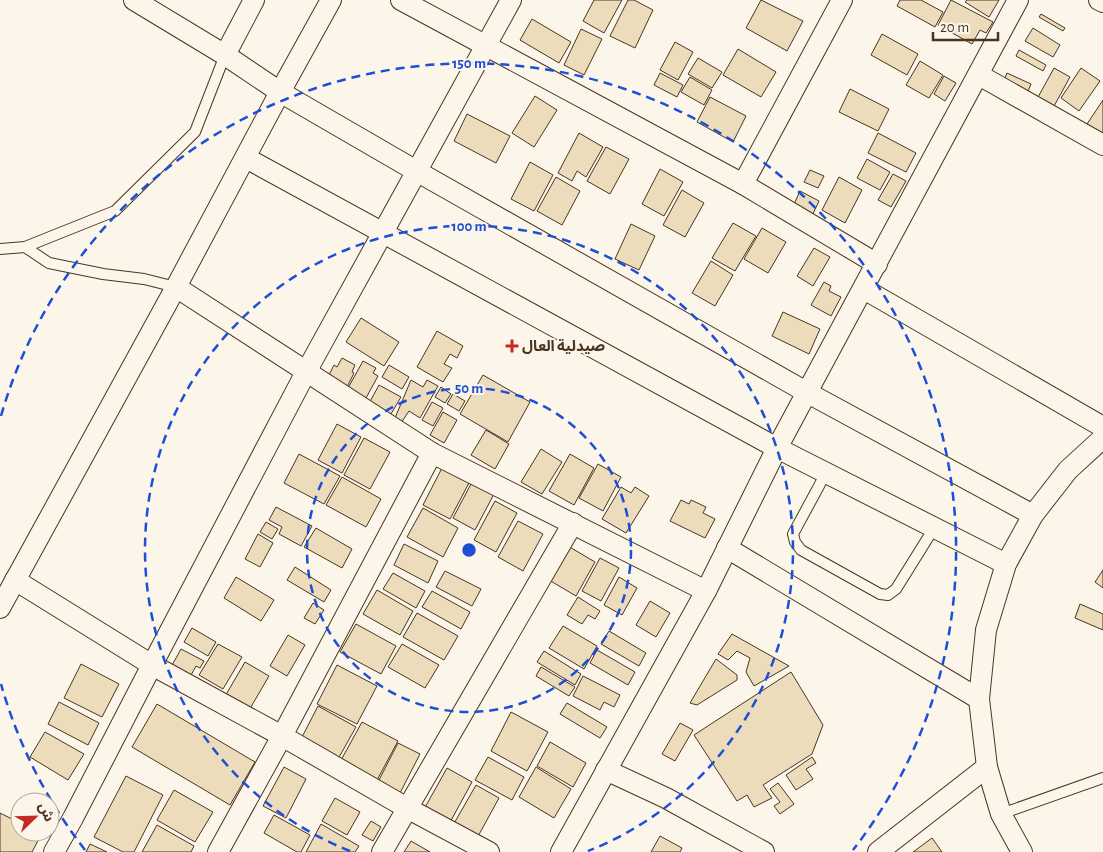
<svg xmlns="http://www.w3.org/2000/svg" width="1103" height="852" viewBox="0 0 1103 852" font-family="'Alegreya Sans','Noto Sans Arabic',sans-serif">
  <rect width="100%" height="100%" fill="#fbf6e9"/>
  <g fill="#ecdcbc" stroke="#4a3520">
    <polygon points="594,0 622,0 604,33 583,21"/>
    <polygon points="628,0 634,0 653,10 635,48 610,36"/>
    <polygon points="761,0 803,21 787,51 746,28"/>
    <polygon points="900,0 921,0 943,12 935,27 897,6"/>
    <polygon points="951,0 993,22 986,33 980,30 972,44 938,25"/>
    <polygon points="967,0 999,0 989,17 965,2"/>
    <polygon points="1041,14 1065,28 1063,31 1039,17"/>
    <polygon points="532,19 571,42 559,63 520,40"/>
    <polygon points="1033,28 1060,45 1053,57 1025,41"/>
    <polygon points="581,29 602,39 584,75 564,65"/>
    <polygon points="882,34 918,54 907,75 871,55"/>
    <polygon points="675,42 693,52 678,80 660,70"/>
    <polygon points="738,49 776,72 761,97 723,75"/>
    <polygon points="1019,50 1046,65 1043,71 1016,56"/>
    <polygon points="698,58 722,72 712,88 688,74"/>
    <polygon points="920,61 943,75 929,98 906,85"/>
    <polygon points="1054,68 1070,77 1053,108 1037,99"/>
    <polygon points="1081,68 1100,81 1079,111 1061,98"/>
    <polygon points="660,73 683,85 677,97 654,85"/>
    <polygon points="1007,73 1031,84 1026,96 1002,85"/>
    <polygon points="944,76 956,83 945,101 934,94"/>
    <polygon points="690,77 712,90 704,105 681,92"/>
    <polygon points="850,89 889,109 878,131 839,112"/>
    <polygon points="535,96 557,110 534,147 512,133"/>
    <polygon points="710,97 746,116 733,142 697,122"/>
    <polygon points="1103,100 1103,134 1087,124"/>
    <polygon points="467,114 510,136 496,163 454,141"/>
    <polygon points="579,133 603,147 586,177 577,171 572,181 558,173"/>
    <polygon points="878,133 916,153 906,172 868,153"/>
    <polygon points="606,147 629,159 610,194 587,181"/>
    <polygon points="867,159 890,172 880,190 857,178"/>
    <polygon points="530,162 553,175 534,211 511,199"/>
    <polygon points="660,169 683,182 664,216 642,204"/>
    <polygon points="810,170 824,176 818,188 804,182"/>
    <polygon points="893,174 906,181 891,207 878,200"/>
    <polygon points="556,177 580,191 562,225 537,211"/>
    <polygon points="839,177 862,190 845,223 822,210"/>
    <polygon points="682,190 704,203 685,237 663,225"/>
    <polygon points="800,191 819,201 810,220 791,211"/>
    <polygon points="733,223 756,236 735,271 712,258"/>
    <polygon points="631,224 655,236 639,270 615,259"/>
    <polygon points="762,228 786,242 768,273 744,259"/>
    <polygon points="814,248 830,257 813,286 797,276"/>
    <polygon points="711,261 733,275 715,306 692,293"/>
    <polygon points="824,282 831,286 829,291 841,297 831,316 811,305"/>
    <polygon points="783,312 820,329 809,354 772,336"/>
    <polygon points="361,318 399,342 384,366 346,342"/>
    <polygon points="437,331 463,346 457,358 450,354 444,364 452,368 443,382 417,367"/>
    <polygon points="342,358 355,365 352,372 354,373 346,389 329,375 334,365 337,367"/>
    <polygon points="363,361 376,368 373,373 378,376 366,398 348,388"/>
    <polygon points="389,365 409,377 402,389 382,377"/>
    <polygon points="483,375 530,402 508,442 460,414"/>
    <polygon points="411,380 423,387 427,380 438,386 420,418 409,411 401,423 395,418"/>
    <polygon points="379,385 401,397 388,419 367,407"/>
    <polygon points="441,387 451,394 445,403 435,397"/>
    <polygon points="453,394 465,401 459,411 447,404"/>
    <polygon points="432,402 443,408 433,426 422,420"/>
    <polygon points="443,412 457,420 444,443 430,435"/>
    <polygon points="337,424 361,437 342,473 318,460"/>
    <polygon points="486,430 509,444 495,469 471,455"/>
    <polygon points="364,438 390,452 370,489 344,475"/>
    <polygon points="541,449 562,462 542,494 521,482"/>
    <polygon points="299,454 340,476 324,504 284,483"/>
    <polygon points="570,454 594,468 574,505 549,491"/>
    <polygon points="598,464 621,477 603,511 579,498"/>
    <polygon points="443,466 470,481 450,519 423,505"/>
    <polygon points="342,477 381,499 366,527 326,505"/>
    <polygon points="472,482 494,494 475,530 453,518"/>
    <polygon points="621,487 631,493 635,487 649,496 626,533 602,519"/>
    <polygon points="681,500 689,504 691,500 706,507 703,513 715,519 705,538 670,521"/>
    <polygon points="495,501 517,513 496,552 474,540"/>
    <polygon points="276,507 312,526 301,546 279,534 282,527 269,520"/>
    <polygon points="423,508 458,528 443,557 407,537"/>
    <polygon points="518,521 543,534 523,571 498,557"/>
    <polygon points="266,522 278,529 272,539 260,532"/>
    <polygon points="316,528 352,549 342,568 304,547"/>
    <polygon points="258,534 273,543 260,567 245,559"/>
    <polygon points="404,544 438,561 428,583 394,565"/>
    <polygon points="568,546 595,562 576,596 549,580"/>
    <polygon points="600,558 619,568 601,601 582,591"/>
    <polygon points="295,567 331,590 324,602 287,580"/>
    <polygon points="1103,570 1103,588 1095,582"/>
    <polygon points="445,571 481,589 472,606 436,587"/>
    <polygon points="393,573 425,591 416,608 383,589"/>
    <polygon points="236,577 274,600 261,621 224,598"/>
    <polygon points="619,577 637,588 622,615 604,605"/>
    <polygon points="377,590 413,611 400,635 363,614"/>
    <polygon points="432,591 470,612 461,629 422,607"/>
    <polygon points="578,597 600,611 595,619 588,615 582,624 567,615"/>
    <polygon points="650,601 670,613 656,637 636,625"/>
    <polygon points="313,603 324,610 315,624 304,618"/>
    <polygon points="1080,604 1103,614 1103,630 1075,618"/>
    <polygon points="417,613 458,636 444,660 403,637"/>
    <polygon points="356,624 396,646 381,674 340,652"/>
    <polygon points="563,626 597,646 584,669 549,648"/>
    <polygon points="192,628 216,642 208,656 184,642"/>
    <polygon points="609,631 646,653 639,666 601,644"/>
    <polygon points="732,634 789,666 754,686 746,672 750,658 737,651 728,660 718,654"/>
    <polygon points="288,635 305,645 287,676 270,666"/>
    <polygon points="218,644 242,657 223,689 199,675"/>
    <polygon points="402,644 439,665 425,688 388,667"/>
    <polygon points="181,649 204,661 200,668 196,666 190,677 171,667"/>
    <polygon points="597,650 635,672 628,685 590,663"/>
    <polygon points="544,651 581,674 575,685 537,662"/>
    <polygon points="716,659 737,675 737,680 697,705 690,703"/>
    <polygon points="245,662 269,676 248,712 224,698"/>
    <polygon points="81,664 119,684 102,717 64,698"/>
    <polygon points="337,665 377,686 357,724 317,704"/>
    <polygon points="541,667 575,687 569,696 536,676"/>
    <polygon points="791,672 823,725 812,754 763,785 772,798 754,807 747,795 737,801 694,735"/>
    <polygon points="583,676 620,695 614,707 604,702 600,710 573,696"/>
    <polygon points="59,702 99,723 88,745 48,724"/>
    <polygon points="567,703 607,727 600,738 560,714"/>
    <polygon points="157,704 255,762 230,805 132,747"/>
    <polygon points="318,706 356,727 338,759 301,739"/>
    <polygon points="511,712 548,732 527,771 491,751"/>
    <polygon points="362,722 398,741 376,782 340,762"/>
    <polygon points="680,723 693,730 675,761 662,754"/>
    <polygon points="45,732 84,754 68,780 30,757"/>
    <polygon points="550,742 586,763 573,787 537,766"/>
    <polygon points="398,743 420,754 400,793 378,782"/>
    <polygon points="488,757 524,777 512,800 475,780"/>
    <polygon points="812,757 816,763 806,769 813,779 796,790 786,775"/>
    <polygon points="284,767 306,779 286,818 263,806"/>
    <polygon points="536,767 571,789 554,818 519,797"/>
    <polygon points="447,768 472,782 448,826 423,811"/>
    <polygon points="126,776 163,795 134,852 123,852 94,837"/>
    <polygon points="778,783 794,804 780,814 774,806 780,802 770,789"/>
    <polygon points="476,785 499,798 476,840 452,827"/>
    <polygon points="174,790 213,812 195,842 157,820"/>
    <polygon points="335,798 360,812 347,835 322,821"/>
    <polygon points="0,813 20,823 20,832 36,832 41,835 32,852 0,852"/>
    <polygon points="274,815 310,835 301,852 297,852 264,833"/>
    <polygon points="371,821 381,827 373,841 362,835"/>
    <polygon points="321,824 359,846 355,852 306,852"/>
    <polygon points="157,825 194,846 191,852 142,852"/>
    <polygon points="660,836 682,848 680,852 651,852"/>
    <polygon points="932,838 942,852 913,852"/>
    <polygon points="411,841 430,852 404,852"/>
    <polygon points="90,844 107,852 86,852"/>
  </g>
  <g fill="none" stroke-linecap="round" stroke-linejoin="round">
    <defs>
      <g id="lane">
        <polyline points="25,247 49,263 103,274 144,279 176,287"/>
        <polyline points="0,249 25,247 115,211 195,132 225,55"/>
        <polyline points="826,473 793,534 795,542 801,550 880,594 888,595 896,589 934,528"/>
        <polyline points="1001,814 1103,778"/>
      </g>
      <g id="street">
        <polyline points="134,0 225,55 280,92 418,172 808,393 1033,515"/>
        <polyline points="401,0 743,184 877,264"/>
        <polyline points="1099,0 1103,2"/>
        <polyline points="225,55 254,0"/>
        <polyline points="979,75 1103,145"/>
        <polyline points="246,158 777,448 1006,564"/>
        <polyline points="743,184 842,0"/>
        <polyline points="176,287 432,453 706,591"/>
        <polyline points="864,289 1103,427"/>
        <polyline points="727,548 979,699"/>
        <polyline points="15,580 152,665 282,736 407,808 489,852"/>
        <polyline points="0,608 176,287 280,92 331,0"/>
        <polyline points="606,770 666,798 764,852"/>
        <polyline points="54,852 73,818 152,665 306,372 511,0"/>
        <polyline points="218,852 282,736 432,453"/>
        <polyline points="382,852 573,523"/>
        <polyline points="561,852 706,591 777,448 1018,0"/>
        <polyline points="878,852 987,767"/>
        <polyline points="1022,852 1001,814 987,767 979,699 986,630 1006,564 1033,515 1068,470 1103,438"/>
      </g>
    </defs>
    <use href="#lane" stroke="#4a3520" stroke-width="12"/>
    <use href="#street" stroke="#4a3520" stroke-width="22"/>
    <use href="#lane" stroke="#fbf6e9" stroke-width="10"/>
    <use href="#street" stroke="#fbf6e9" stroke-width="20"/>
  </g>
  <g fill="none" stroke="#1d4ed8" stroke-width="2.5" stroke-dasharray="9 6">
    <circle cx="469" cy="550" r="162"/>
    <path d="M350 851A324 324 0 1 1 588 851"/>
    <path d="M85 850A487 487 0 0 1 1 684M1 416A487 487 0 1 1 853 850"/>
  </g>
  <path fill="#c62828" stroke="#fbf6e9" stroke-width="2" d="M509.5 338.5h5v5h5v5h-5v5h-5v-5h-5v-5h5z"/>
  <g text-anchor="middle" stroke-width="4" stroke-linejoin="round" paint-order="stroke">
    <g font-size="15" font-weight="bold" fill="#4a3520" stroke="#fbf6e9" text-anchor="start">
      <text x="522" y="351">صيدلية العال</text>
    </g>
  </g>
  <circle cx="469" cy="550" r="8" fill="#1d4ed8" stroke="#fbf6e9" stroke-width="2.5"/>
  <g font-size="15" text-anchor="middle" font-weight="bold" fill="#1d4ed8" stroke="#fbf6e9" stroke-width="4" stroke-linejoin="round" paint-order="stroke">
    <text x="469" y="68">150 m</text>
    <text x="469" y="231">100 m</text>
    <text x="469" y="393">50 m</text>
  </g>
  <g transform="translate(35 817) rotate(67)"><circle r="24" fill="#fbf6e9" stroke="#b4a999"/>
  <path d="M0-4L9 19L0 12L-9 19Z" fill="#c62828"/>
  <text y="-8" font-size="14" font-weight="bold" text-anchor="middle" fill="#4a3520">ش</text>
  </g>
  <path d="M933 32v8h65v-8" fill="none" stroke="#4a3520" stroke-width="2.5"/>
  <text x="940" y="32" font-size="15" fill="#4a3520" stroke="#fbf6e9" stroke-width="4" paint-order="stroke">20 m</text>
</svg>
